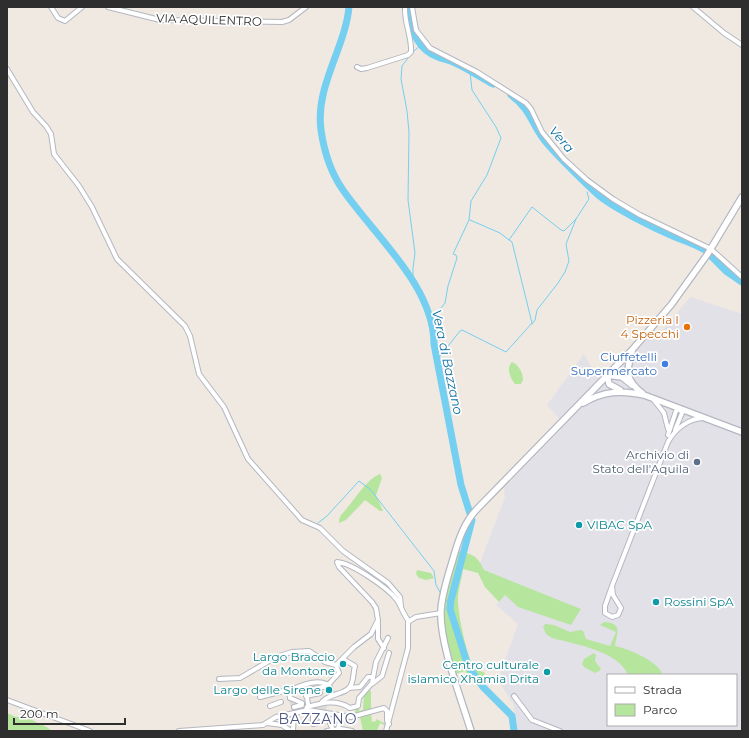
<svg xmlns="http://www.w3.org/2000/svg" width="749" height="738" viewBox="0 0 749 738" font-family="Montserrat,sans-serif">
  <rect width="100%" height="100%" fill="#efe9e1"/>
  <path fill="#e3e1e8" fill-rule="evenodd" d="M690,297L742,314V731H516V724L513,704L500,683L501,671L518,624L496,605L505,595L518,607L478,568L505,497L504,488L565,425L547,405L584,354L599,380L649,328L658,336ZM608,675H736V725H608Z"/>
  <g fill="#b6e59e">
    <path d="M512,362C519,365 523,373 523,380L521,384H515C510,378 506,368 512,362Z"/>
    <path d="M380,474L382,478L376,495L383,511H380L365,500L346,520L339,523V520L341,515C353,503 365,480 380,474Z"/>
    <path d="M457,551C471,553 478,556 484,570L581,609L571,625L518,607L505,595L499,602L485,587L478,573L463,569C462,579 458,589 458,599C457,610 467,657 473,665C475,669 481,671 485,673L482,682C473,683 470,679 465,671L456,674L443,625V603Z"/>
    <polygon points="417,570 431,573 434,578 426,580 419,578 416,574"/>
    <path d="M604,622C623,623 617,633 615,646C629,649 658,661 663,675L651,674L628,675C619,651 574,644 552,638L546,634L543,627L545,624L554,625L570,632L581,630L583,631L586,639L610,646L616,632L600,625Z"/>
    <polygon points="594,653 596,655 595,661 601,669 599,671 595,673 584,667 582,664 584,659"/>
    <polygon points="368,689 371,691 371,710 356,715 355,708 359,707 359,711 363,710 364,693"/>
    <path d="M7,713L16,717L26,715C35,724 45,724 52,731H7Z"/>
    <polygon points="371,713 372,722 376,721 376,719 386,724 386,726 380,723 377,731 369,730 363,731 360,717"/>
  </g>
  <polygon fill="#dfdcd8" points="289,700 303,702 305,707 327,701 326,714 317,725 312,725 312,713 305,713 304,707 292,713"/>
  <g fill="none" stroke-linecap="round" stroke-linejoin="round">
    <g stroke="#75cff0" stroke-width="1">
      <polyline points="413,52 422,44"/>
      <polyline points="411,54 402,66 401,79 407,111 409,132 408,200 415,253 413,268 413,284"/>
      <polyline points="470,220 500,233 509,240 532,207 561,230 564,231 576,219 589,199 587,192"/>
      <polyline points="429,319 437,313 445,303 448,286 457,258 456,255 453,254 469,220 471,201 487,175 501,138 496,127 472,90 470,72"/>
      <polyline points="532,324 535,320 537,310 558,283 565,272 569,261 566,244 576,219"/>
      <polyline points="437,360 460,331 462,330 506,352 532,323 512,242 509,240"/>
      <polyline points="318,523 327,516 359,481 370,489 434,571 436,585 441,594"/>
      <polyline points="445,599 450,605"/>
    </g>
    <g stroke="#75cff0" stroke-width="7">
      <path d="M349,7C345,49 315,86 321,130C324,151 331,173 343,190C374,235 434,286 434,344L461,485L472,520L451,600L450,609L468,666L483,687L512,716L514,731"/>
      <path d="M409,7C410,28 417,49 438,57C443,59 448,60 453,62C467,68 480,77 493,84"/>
      <path d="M511,95C531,110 531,123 545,141C560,159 578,176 596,193C611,207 654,228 675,237C686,241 695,244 705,250"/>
      <polyline points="711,256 726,271 742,282"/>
    </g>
    <defs>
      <g id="street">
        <polyline points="51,7 58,18 65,21 82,7"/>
        <polyline points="108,7 160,20 282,22 289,20 306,7"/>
        <polyline points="412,7 416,30 430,48 477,72 526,103 531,109 542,132 564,159 587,180 613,199 640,215 711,249 742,277"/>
        <polyline points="693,7 724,33 742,45"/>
        <path d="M357,67L361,69L367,68L408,55L411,52C412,37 404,23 405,7"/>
        <polyline points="7,69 33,112 46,126 51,134 54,154 79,186 92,207 117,259 185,326 190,336 199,374 224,407 248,459 302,520 320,528 343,551 388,583 400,597 401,606"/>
        <polyline points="653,399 664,413 668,429"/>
        <polyline points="668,435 676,411 680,409 682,413 675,430"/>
        <path d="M612,586L613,595L621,608L618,615L612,617L605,613V606L612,586L668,442C675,429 689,418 704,418"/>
        <polyline points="378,622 378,639 384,648"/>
        <path d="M336,665L354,647L371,634L378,620L376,608L372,602L339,567L337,562C352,563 388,588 397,600C402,607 403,615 409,621"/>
        <polyline points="219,679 240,678 276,657 292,652 309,651 325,662 336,665"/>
        <polyline points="329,684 332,695"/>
        <polyline points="372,684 382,676 389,653"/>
        <polyline points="349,688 360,687 368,677 372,677"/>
        <path d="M289,691C299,686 317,678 328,685"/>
        <polyline points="306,696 320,693"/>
        <polyline points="514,696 532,720 560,731"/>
        <polyline points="260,697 287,690 289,691 290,698"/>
        <polyline points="290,698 302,703 302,705 294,707"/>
        <polyline points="7,700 90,731"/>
        <path d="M322,702C329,693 347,695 351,685C354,679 353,672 355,666L343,659"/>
        <polyline points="308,704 306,691 327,686 339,673 336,665"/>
        <polyline points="270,706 281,702"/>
        <polyline points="350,708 358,706 359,698 372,683 376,662 388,638"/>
        <path d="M306,710L307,707C322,703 336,699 350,708"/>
        <path d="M323,719L321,718L322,715L313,714V724L322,722C322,721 323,720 324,719L325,713"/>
        <polyline points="267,723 282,725 291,731"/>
        <polyline points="330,723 333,730"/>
        <polyline points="338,729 340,721 346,716"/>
        <polyline points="179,731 263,725 276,717 308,710 351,717 384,708 387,711 387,721 389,724"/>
        <polyline points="293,731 294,713"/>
        <polyline points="327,731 341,729 352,731"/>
        <polyline points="386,731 408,648 408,622 416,617 441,613"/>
      </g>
      <g id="secondary">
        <path d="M632,352C626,371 625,380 642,393"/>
        <polyline points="620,390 609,384 607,375 622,377 632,385"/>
        <path d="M583,403C604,391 620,390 644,395L742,432"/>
        <path d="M471,731C461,698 439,642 441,610C442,593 448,576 453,559C458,541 464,522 478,508L632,350L671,305L707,255L742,197"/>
      </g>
    </defs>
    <use href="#street" stroke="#b4b7c1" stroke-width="6"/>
    <use href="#secondary" stroke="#b4b7c1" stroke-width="8"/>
    <use href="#street" stroke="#fff" stroke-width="4"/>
    <use href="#secondary" stroke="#fff" stroke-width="5.5"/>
  </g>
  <circle fill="#e8710a" stroke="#fff" stroke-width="1.5" cx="687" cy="327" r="4"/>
  <circle fill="#3f7fe0" stroke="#fff" stroke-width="1.5" cx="665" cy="364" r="4"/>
  <circle fill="#5c6f8a" stroke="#fff" stroke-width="1.5" cx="697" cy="462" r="4"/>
  <g fill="#0f9aa8" stroke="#fff" stroke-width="1.5">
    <circle cx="579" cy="525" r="4"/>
    <circle cx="656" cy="602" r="4"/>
    <circle cx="343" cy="664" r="4"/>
    <circle cx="547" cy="672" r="4"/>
    <circle cx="329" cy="690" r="4"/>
  </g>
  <g text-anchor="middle" stroke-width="3.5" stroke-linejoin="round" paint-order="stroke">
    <g font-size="12" fill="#2e2e2e" stroke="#fff">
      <text transform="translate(209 20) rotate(2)" y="4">VIA AQUILENTRO</text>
    </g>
    <g font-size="12" fill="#c56008" stroke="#fff" text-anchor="end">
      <text x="679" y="324">Pizzeria I<tspan x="679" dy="14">4 Specchi</tspan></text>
    </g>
    <g font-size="12" fill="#366cbe" stroke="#fff" text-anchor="end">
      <text x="657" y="361">Ciuffetelli<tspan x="657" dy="14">Supermercato</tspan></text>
    </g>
    <g font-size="12" fill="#4e5e75" stroke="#fff" text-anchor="end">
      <text x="689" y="459">Archivio di<tspan x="689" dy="14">Stato dell'Aquila</tspan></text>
    </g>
    <g font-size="12" fill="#0d838f" stroke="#fff" text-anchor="end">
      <text x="587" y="529" text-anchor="start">VIBAC SpA</text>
      <text x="664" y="606" text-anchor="start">Rossini SpA</text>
      <text x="335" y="661">Largo Braccio<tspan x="335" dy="14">da Montone</tspan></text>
      <text x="539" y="669">Centro culturale<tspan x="539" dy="14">islamico Xhamia Drita</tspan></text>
      <text x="321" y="694">Largo delle Sirene</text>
    </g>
    <g font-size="13" font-style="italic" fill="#0d6fa3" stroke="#fff">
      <text transform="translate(562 139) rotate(49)" y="5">Vera</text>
      <text transform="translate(448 362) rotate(78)" y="5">Vera di Bazzano</text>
    </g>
    <g font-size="14" letter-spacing="1" fill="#4d5680" stroke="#fff">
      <text x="318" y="724">BAZZANO</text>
    </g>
  </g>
  <rect width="749" height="738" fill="none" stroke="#2e2e2e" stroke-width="16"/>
  <rect x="607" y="674" width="130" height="52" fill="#ffffff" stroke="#ababab"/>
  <rect x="615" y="687" width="20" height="6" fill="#ffffff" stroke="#ababab"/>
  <text x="643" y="694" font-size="12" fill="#2e2e2e">Strada</text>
  <rect x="615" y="704" width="20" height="12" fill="#b6e59e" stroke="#ababab"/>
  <text x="643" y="714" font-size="12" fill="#2e2e2e">Parco</text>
  <path d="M14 718v6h111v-6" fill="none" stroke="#2e2e2e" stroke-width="2"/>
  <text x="20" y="718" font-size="12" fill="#2e2e2e" stroke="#ffffff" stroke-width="3" paint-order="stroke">200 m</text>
</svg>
